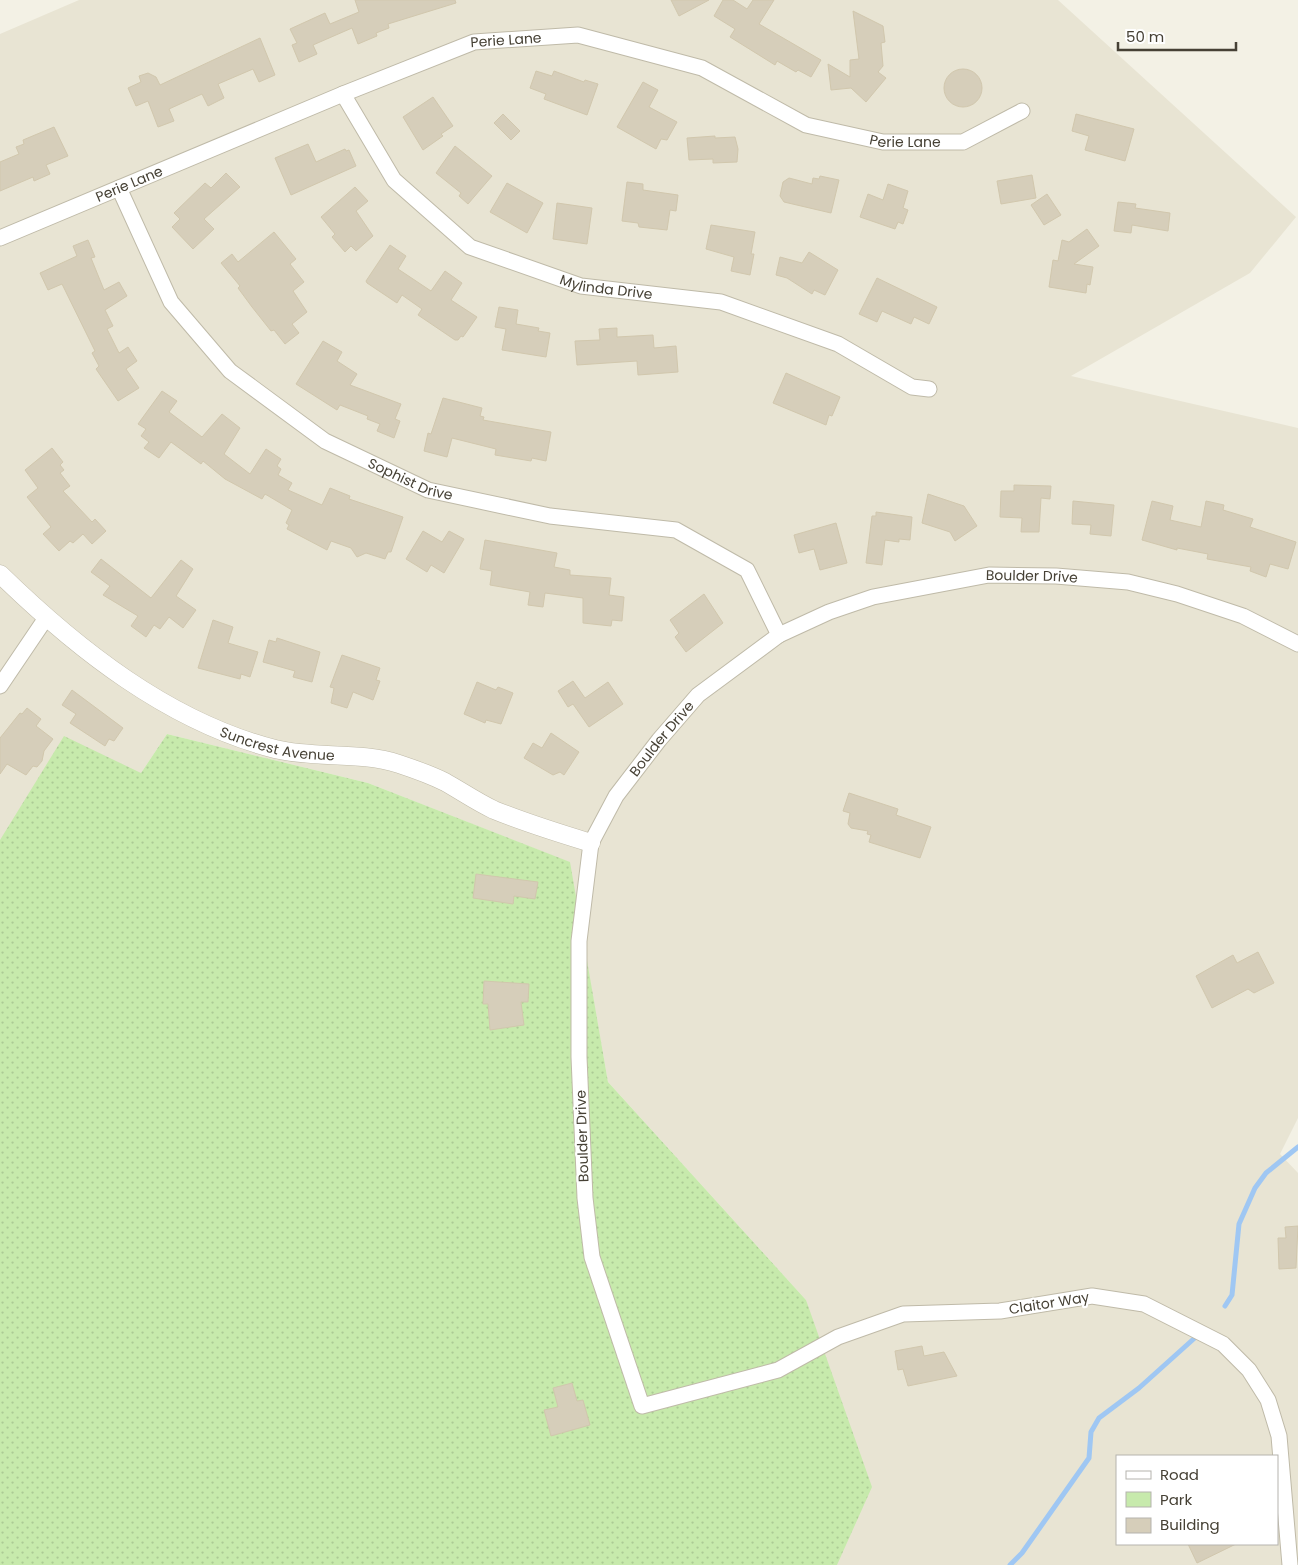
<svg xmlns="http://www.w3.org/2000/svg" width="1298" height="1565" viewBox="0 0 1298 1565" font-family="Poppins,sans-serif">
  <defs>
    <pattern id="green-dots" width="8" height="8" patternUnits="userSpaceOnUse" patternTransform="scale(1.25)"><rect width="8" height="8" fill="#c7eaac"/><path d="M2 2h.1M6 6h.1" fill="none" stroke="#acca95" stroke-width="1.8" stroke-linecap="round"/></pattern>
  </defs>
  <rect width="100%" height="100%" fill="#f3f1e5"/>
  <path fill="#e8e4d3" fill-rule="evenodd" d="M79,0H1058L1296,217L1250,273L1071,376L1298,428V1118L1280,1154L1298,1173V1565H836L806,1300L608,1082L569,862L368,783L167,734L141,773L0,840V34ZM1117,1456H1277V1544H1117Z"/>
  <polygon fill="url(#green-dots)" points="167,734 368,783 570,862 608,1082 806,1300 872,1487 837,1565 0,1565 0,840 64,736 141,773"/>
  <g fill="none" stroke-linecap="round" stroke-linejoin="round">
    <g stroke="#9fc7f3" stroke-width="5">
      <polyline points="1225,1306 1232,1295 1239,1224 1255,1188 1266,1173 1298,1147"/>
      <polyline points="1010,1565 1022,1553 1089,1458 1091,1432 1099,1418 1139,1388 1198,1335"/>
    </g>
  </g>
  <g fill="#d6ceba" stroke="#d1c7ad">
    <polygon points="355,0 455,0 456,3 388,24 389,28 376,33 377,36 358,44 352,28 313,45 317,54 299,62 292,45 297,43 290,29 325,13 330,24 359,12"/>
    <polygon points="671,0 709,0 679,16"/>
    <polygon points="723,0 733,0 747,9 753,0 774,0 759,24 821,60 811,77 798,70 796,72 777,61 775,65 730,37 735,29 714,16"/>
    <polygon points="853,11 883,26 885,42 881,43 883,66 878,72 886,78 866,102 851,88 831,90 828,64 850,77 850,60 859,59"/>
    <polygon points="260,38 275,75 259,82 253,69 218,84 224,98 208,106 202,94 169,109 174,121 158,127 148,101 136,106 128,88 141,82 139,76 148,73 156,77 160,85"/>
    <circle cx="963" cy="88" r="19"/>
    <polygon points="536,71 552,76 554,71 584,82 585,80 598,84 587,115 544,99 546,94 530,88"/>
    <polygon points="643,82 658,90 649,107 677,122 667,140 661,139 656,149 617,127"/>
    <polygon points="433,97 453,126 441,134 443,136 423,150 403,117"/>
    <polygon points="503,114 520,131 511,140 494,123"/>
    <polygon points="1076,114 1134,129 1125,161 1085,150 1089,136 1072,131"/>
    <polygon points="54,127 68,156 46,165 50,174 34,181 33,177 0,191 0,162 19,154 16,147 24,144 23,140"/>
    <polygon points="715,136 715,138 735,137 738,149 737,162 713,163 713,159 689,160 687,138"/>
    <polygon points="308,144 316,162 345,149 346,151 349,150 356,166 291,195 275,158"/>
    <polygon points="455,146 492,176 468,204 459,196 461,193 436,173"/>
    <polygon points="226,173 240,187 204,219 214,229 193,249 172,227 180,219 174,213 205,183 211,188"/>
    <polygon points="1032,175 1036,198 1001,204 997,181"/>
    <polygon points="820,176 839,180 831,213 784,202 780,196 783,182 789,178 812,184 813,178 819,179"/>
    <polygon points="627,182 643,184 643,190 678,195 676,211 670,210 667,230 639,227 638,223 622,221"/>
    <polygon points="507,183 543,203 527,233 490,212"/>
    <polygon points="888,184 908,191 903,208 908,210 903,224 898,222 895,229 860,217 868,194 883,200"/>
    <polygon points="355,187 368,201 356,211 373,236 356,251 351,246 345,252 332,237 335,234 321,217"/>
    <polygon points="1047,194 1061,215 1044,225 1031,205"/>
    <polygon points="1118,202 1136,204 1135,208 1170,213 1168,231 1132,225 1131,233 1114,231"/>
    <polygon points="557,203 592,208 587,244 553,239"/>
    <polygon points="711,225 755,232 751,254 754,254 750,275 731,271 734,257 706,249"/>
    <polygon points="1087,229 1099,246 1074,264 1093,267 1090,285 1087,284 1086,293 1049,287 1053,260 1058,261 1062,240 1069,242"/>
    <polygon points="274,232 296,259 290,264 304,282 293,291 307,312 292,324 299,333 285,344 274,330 271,331 252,307 238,288 240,286 221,263 232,254 238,262"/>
    <polygon points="88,240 95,257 91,258 104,290 119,282 127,296 105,310 113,326 107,329 119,353 128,347 137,361 126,369 139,388 118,401 96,369 99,366 92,353 95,351 62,284 48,290 40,273 77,256 73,246"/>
    <polygon points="390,245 406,256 398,269 431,291 445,271 462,283 451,300 477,317 463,337 461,336 458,340 455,340 418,315 422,309 402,295 397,303 367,283 366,281"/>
    <polygon points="809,252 838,270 825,295 814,290 812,294 787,278 776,275 780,257 802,263"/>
    <polygon points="877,278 937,307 929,324 914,317 911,324 882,311 877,322 859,314"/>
    <polygon points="499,307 518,310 516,324 539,328 538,331 550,333 546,357 502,350 506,329 495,327"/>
    <polygon points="617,328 617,337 653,335 654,348 676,346 678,372 638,375 637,361 577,365 575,341 600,340 599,329"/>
    <polygon points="323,341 342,352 337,361 357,374 350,385 401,404 395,419 400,421 394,438 377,431 380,424 367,419 368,416 340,405 337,410 296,384"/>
    <polygon points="786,373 840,397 832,416 829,415 826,425 773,403"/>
    <polygon points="162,391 177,401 169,412 202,437 222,414 240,428 224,454 250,474 266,449 281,459 277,466 281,469 278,475 292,483 288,490 322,505 330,488 350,496 349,499 403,517 391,552 388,552 385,559 366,553 357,557 351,548 331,541 327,550 287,529 289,525 286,523 292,510 265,494 262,499 225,479 203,461 201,464 171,442 159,458 144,448 149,442 141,436 146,429 138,424"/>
    <polygon points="443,398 482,408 480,416 484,417 483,420 551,432 546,461 532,458 531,461 495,455 496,449 452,438 447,457 424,451 428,433 431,434"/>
    <polygon points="52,448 63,462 60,465 64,470 60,473 70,486 63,491 92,522 95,519 106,531 92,544 83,534 73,543 70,541 59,551 43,534 51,527 27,497 38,488 25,470"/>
    <polygon points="1014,485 1051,486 1050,499 1041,498 1039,532 1021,532 1022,518 1000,517 1001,491 1014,491"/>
    <polygon points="928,494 964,506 977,526 955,541 950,532 922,523"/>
    <polygon points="1073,501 1114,505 1111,536 1090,534 1091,525 1072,524"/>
    <polygon points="1152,501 1173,506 1170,520 1201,527 1206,501 1224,505 1223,510 1253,519 1250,527 1296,542 1288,569 1270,564 1266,577 1250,571 1251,567 1207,559 1208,554 1177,548 1177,550 1142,540"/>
    <polygon points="876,512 912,517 910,540 899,539 899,542 885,540 882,565 866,563 872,516 876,516"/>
    <polygon points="836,523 847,563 820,570 814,549 799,553 794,535"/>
    <polygon points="423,531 442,542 449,531 464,539 444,573 431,565 427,572 406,559"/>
    <polygon points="485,540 557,553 554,567 570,570 570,575 611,578 609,595 624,597 622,621 612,620 611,626 583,623 583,598 545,593 543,607 528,605 530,592 490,585 492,571 480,569"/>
    <polygon points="101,559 151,598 181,560 193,569 176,596 196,610 183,628 169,617 160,629 154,625 146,637 131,626 138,616 103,595 110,586 91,572"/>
    <polygon points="704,594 723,623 686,652 675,637 679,633 670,620"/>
    <polygon points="213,620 233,627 228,643 258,652 250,677 241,674 240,679 198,668"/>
    <polygon points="277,638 320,652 312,682 293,677 295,671 263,662 269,640 276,642"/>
    <polygon points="342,655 380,668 376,680 380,681 373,700 353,692 347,708 331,703 334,688 330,687"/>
    <polygon points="573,681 585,698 608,682 623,704 589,727 573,704 568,707 558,691"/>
    <polygon points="477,682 496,690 498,687 513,693 501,724 486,720 485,723 464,714"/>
    <polygon points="72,690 123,728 114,741 109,739 105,746 70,723 76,714 62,705"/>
    <polygon points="27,708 41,719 36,726 53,739 44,751 42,761 37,767 33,766 26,775 7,764 0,774 0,738 20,713 22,714"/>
    <polygon points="551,733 579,752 564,775 560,772 553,775 524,758 533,743 542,748"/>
    <polygon points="849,793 898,809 896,815 931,827 920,858 869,842 871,835 867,834 868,831 851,828 848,824 850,813 843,811"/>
    <polygon points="476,874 538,882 535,899 514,896 513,904 473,898"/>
    <polygon points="1258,952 1274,983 1254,993 1248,989 1212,1008 1196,976 1233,955 1237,963"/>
    <polygon points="484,981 529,984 528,1002 521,1002 524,1025 490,1030 488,1004 483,1004"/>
    <polygon points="1298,1226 1296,1268 1279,1269 1278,1238 1286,1238 1285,1227"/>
    <polygon points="922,1346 924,1356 944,1352 957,1376 908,1386 903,1369 898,1370 895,1351"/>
    <polygon points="572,1383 577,1401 583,1400 590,1425 551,1436 544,1410 558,1407 553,1388"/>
    <polygon points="1188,1544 1236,1544 1197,1563"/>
  </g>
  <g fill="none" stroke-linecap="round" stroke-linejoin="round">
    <defs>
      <g id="minor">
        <path id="s1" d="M343,94L394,180L470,247L581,286L721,302L838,344L912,387L929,389"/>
        <path id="s2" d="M119,188L171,302L230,371L325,441L428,490L550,516L676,530L747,570L779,635"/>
        <path id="s3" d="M0,238L343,94L474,42L578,35L702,68L806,125L883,142H963L1022,111"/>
        <polyline points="0,686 46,618"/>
        <path id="s4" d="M1290,1565L1279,1436L1268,1400L1249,1370L1223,1344L1144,1304L1092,1296L1000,1311L903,1314L838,1337L778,1370L642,1406L592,1257L585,1198L579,1057V941L591,843L616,796L659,740L698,695L779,635L829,612L873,597L989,575L1056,576L1128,582L1177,594L1243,616L1298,644"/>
      </g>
      <g id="tertiary">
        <path id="s5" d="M0,574C77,649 169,722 275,749C315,759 359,751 399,764C414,769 431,775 445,782C461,791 477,802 494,810C526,823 558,833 591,843"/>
      </g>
    </defs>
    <use href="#minor" stroke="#bfbaa8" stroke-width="17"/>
    <use href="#tertiary" stroke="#bfbaa8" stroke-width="19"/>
    <use href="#minor" stroke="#fff" stroke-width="15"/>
    <use href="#tertiary" stroke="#fff" stroke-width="18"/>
  </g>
  <g text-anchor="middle" stroke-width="4.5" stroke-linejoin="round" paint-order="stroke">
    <g font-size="14" fill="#464135" stroke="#fff">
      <text dy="5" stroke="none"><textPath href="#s3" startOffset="545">Perie Lane</textPath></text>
      <text dy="5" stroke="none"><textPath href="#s3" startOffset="965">Perie Lane</textPath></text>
      <text dy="5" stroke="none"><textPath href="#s3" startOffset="140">Perie Lane</textPath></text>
      <text dy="5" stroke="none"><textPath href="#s1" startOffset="344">Mylinda Drive</textPath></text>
      <text dy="5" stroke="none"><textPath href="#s2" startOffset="428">Sophist Drive</textPath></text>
      <text dy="5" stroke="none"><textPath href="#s4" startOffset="1968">Boulder Drive</textPath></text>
      <text dy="5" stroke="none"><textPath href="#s4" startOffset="1548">Boulder Drive</textPath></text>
      <text dy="5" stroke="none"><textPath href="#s5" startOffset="331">Suncrest Avenue</textPath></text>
      <text transform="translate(582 1136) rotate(-92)" y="5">Boulder Drive</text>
      <text transform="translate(1049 1303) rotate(-9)" y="5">Claitor Way</text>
    </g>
  </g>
  <rect x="1116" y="1455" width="162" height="90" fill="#ffffff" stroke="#b5b3ae"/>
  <rect x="1126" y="1471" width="25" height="8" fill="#ffffff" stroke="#b5b3ae"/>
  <text x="1160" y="1480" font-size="15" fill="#464135">Road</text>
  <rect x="1126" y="1492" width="25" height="15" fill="#c7eaac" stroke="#b5b3ae"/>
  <text x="1160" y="1505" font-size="15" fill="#464135">Park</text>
  <rect x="1126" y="1518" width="25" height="15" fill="#d6ceba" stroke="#b5b3ae"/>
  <text x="1160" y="1530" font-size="15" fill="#464135">Building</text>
  <path d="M1118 42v8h118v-8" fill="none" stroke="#464135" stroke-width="2.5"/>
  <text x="1126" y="42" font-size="15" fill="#464135" stroke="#ffffff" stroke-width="4" paint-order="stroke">50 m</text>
</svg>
